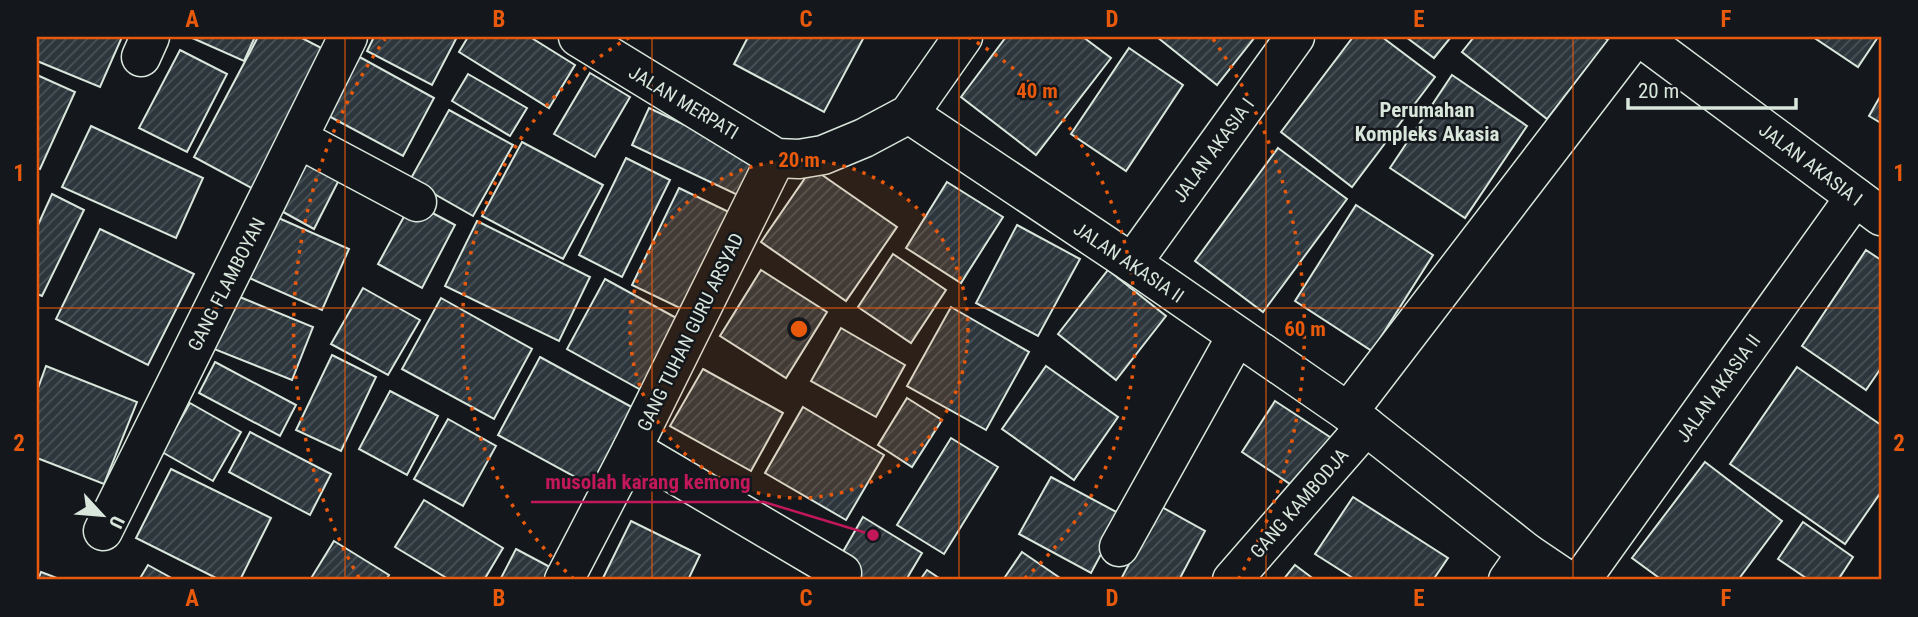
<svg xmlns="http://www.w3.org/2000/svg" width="1918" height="617" viewBox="0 0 1918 617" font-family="'Roboto Condensed',sans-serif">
  <defs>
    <pattern id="building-hatch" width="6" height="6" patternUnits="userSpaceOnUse" patternTransform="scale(1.75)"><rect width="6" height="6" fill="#2c363c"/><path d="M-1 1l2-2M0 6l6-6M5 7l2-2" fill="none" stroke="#4a5358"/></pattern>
  </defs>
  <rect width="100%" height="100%" fill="#14181c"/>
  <g fill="url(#building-hatch)" stroke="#d8e6dc" stroke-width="2">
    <polygon points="37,37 122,37 100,87 37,61"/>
    <polygon points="190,37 255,37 244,61"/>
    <polygon points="258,37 300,37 333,54 259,192 194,157"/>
    <polygon points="374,37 457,37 432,85 367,51"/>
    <polygon points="468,37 530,37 575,65 549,108 459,52"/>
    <polygon points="748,37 864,37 824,112 734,64"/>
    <polygon points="1006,37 1083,37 1111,58 1036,155 961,97"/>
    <polygon points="1157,37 1255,37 1217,85"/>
    <polygon points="1353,37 1382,37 1435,77 1352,187 1281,132"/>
    <polygon points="1406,37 1451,37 1434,58"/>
    <polygon points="1474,37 1603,37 1608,40 1547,119 1462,52"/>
    <polygon points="1813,37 1878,37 1858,67"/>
    <polygon points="1129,48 1183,85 1126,171 1071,134"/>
    <polygon points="180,50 227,74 187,152 139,128"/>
    <polygon points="356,55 434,98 403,156 325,114"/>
    <polygon points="590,73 630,97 595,157 554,134"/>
    <polygon points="468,74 527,108 510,136 452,101"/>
    <polygon points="37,75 75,92 40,169 37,168"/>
    <polygon points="1452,75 1527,126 1465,218 1390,168"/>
    <polygon points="1881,95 1881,123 1869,116"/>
    <polygon points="649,108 761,161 744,198 632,145"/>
    <polygon points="449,110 513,145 473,216 410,180"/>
    <polygon points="91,126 203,178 176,238 62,187"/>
    <polygon points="522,142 603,185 563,259 482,216"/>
    <polygon points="1278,148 1347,199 1263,312 1195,261"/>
    <polygon points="304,154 342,174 314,229 276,208"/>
    <polygon points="626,158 670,180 622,277 579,255"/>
    <polygon points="812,168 897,227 846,301 761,242"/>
    <polygon points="947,182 1003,217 961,283 906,248"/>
    <polygon points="679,188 733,214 686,311 632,285"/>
    <polygon points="52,194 84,210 42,296 37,294 37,227"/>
    <polygon points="412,202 455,225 422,288 378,264"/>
    <polygon points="1356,205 1433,255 1372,351 1295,301"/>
    <polygon points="274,216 349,249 322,310 247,277"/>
    <polygon points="477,221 590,277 559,341 445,286"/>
    <polygon points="1017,225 1080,259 1038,336 976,303"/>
    <polygon points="100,229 194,274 148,365 56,319"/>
    <polygon points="1866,250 1881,260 1881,368 1866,390 1802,346"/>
    <polygon points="893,254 946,290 911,343 858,307"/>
    <polygon points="761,270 827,312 786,378 720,336"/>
    <polygon points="1108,270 1166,316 1116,380 1058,334"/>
    <polygon points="605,279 680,320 641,390 567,349"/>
    <polygon points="363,288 420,320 388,375 331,344"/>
    <polygon points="230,293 313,327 292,380 209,347"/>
    <polygon points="441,298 532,349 494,419 402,369"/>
    <polygon points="951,307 1029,352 986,430 907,386"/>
    <polygon points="841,328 905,365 876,417 811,381"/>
    <polygon points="332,355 376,377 341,451 296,430"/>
    <polygon points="540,357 639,411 597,489 498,435"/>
    <polygon points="215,362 296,405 280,436 199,393"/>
    <polygon points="46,366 137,402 104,484 37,458 37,391"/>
    <polygon points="1046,366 1118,417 1074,480 1002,429"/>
    <polygon points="1797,367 1881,425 1881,492 1845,544 1730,464"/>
    <polygon points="703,369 783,413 751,471 670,426"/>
    <polygon points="390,391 438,416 407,475 359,449"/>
    <polygon points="907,398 942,420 912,467 878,445"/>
    <polygon points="1275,401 1336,441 1302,492 1242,452"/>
    <polygon points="190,403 241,432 213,481 162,452"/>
    <polygon points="803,407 884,455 846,520 765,473"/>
    <polygon points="448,419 496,446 463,506 414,479"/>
    <polygon points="250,432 331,474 310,515 229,472"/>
    <polygon points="951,438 998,467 944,554 897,525"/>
    <polygon points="1705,462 1782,521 1738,580 1662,580 1632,558"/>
    <polygon points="171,469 271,518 240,580 220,580 136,538"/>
    <polygon points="1051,477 1122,515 1091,573 1019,534"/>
    <polygon points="1353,497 1448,558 1433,580 1356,580 1315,554"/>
    <polygon points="424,500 503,548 484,580 450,580 395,547"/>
    <polygon points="1160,506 1205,531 1179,580 1123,580 1121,579"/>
    <polygon points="863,517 922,553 906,580 863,580 836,564"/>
    <polygon points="631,521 700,555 688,580 602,580"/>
    <polygon points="1803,522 1853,557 1838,580 1809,580 1778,559"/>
    <polygon points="334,541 389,575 386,580 310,580"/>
    <polygon points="516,549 565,575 562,580 500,580"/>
    <polygon points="1022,552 1063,580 1003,580"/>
    <polygon points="148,565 175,580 139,580"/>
    <polygon points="1295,565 1315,580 1283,580"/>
    <polygon points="927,570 942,580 920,580"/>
    <polygon points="41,572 62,580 38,580"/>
  </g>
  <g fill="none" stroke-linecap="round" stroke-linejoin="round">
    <defs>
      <g id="minor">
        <polyline points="578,37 776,158 799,159 823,155 864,138 909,114 963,37"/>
        <polyline points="1640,37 1881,216"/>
        <polyline points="141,57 150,37"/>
        <polyline points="909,114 1132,263 1348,412 1527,553 1567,580"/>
        <polyline points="299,139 417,202"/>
        <polyline points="1132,263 1295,37"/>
        <polyline points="1348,412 1635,37"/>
        <polyline points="632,449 842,573"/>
        <polyline points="103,531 348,37"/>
        <polyline points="1119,547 1236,337"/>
        <polyline points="564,580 632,449 776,158"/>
        <polyline points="1232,580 1366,426"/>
        <polyline points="1508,580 1527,553"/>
        <polyline points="1581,580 1855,197"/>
      </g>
    </defs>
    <use href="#minor" stroke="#d8e6dc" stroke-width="41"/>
    <use href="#minor" stroke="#14181c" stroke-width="38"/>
  </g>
  <path fill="none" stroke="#e8590c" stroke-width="2" stroke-opacity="0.55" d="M345,37V580M652,37V580M959,37V580M1266,37V580M1573,37V580M37,308H1881"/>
  <circle cx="799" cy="329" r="169" fill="#e8590c" fill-opacity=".12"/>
  <g fill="none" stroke="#e8590c" stroke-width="3.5" stroke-dasharray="3.5 7">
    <circle cx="799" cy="329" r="169"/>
    <path d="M574 579A337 337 0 0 1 630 37M968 37A337 337 0 0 1 1024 579"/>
    <path d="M359 578A506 506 0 0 1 385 39M1213 39A506 506 0 0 1 1239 578"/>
  </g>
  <g text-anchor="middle" stroke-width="5" stroke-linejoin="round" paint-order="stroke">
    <g font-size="19" fill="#d8e6dc" stroke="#14181c">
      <text transform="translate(684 102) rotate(31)" y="7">JALAN MERPATI</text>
      <text transform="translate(1213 150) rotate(-54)" y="7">JALAN AKASIA I</text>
      <text transform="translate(1811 164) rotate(37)" y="7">JALAN AKASIA I</text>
      <text transform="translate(1129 262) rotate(34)" y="7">JALAN AKASIA II</text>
      <text transform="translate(226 284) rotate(-63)" y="7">GANG FLAMBOYAN</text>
      <text transform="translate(690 332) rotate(-64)" y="7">GANG TUHAN GURU ARSYAD</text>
      <text transform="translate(1718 388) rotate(-54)" y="7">JALAN AKASIA II</text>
      <text transform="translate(1299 503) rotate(-49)" y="7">GANG KAMBODJA</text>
    </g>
    <g font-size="21" font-weight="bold" fill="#d8e6dc" stroke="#14181c">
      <text x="1427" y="117">Perumahan<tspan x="1427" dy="24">Kompleks Akasia</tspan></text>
    </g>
  </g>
  <circle cx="799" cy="329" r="10" fill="#e8590c" stroke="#14181c" stroke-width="3.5"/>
  <g font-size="21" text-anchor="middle" font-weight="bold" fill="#e8590c" stroke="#14181c" stroke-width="5" stroke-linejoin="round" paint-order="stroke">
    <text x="1037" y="98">40 m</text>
    <text x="799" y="167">20 m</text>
    <text x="1305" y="336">60 m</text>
  </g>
  <path fill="none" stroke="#c2185b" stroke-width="2.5" d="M873 535L764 502H531"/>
  <circle fill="#c2185b" stroke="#14181c" stroke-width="2.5" cx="873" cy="535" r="7"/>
  <g font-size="21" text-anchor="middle" font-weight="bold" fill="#c2185b" stroke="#14181c" stroke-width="5" stroke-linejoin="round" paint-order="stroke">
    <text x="648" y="489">musolah karang kemong</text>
  </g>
  <rect width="1918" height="617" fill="none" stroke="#14181c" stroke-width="77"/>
  <g transform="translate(102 515) rotate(116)" stroke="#14181c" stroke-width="5" paint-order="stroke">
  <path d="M0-5L12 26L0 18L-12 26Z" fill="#d8e6dc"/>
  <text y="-10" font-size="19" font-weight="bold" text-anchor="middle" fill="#d8e6dc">U</text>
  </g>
  <path d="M1628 98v10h168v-10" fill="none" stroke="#d8e6dc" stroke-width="3.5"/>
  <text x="1638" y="98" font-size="21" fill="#d8e6dc" stroke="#14181c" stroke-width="5" paint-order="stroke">20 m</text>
  <rect x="38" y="38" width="1842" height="540" fill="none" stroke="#e8590c" stroke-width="2.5"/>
  <g font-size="23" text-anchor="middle" font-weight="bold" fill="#e8590c">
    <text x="192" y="27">A</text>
    <text x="499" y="27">B</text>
    <text x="806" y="27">C</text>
    <text x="1112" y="27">D</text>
    <text x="1419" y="27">E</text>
    <text x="1726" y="27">F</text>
    <text x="19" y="181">1</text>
    <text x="1899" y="181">1</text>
    <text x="19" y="451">2</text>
    <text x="1899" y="451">2</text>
    <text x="192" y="606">A</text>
    <text x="499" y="606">B</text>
    <text x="806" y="606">C</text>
    <text x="1112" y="606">D</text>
    <text x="1419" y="606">E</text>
    <text x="1726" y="606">F</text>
  </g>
</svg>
